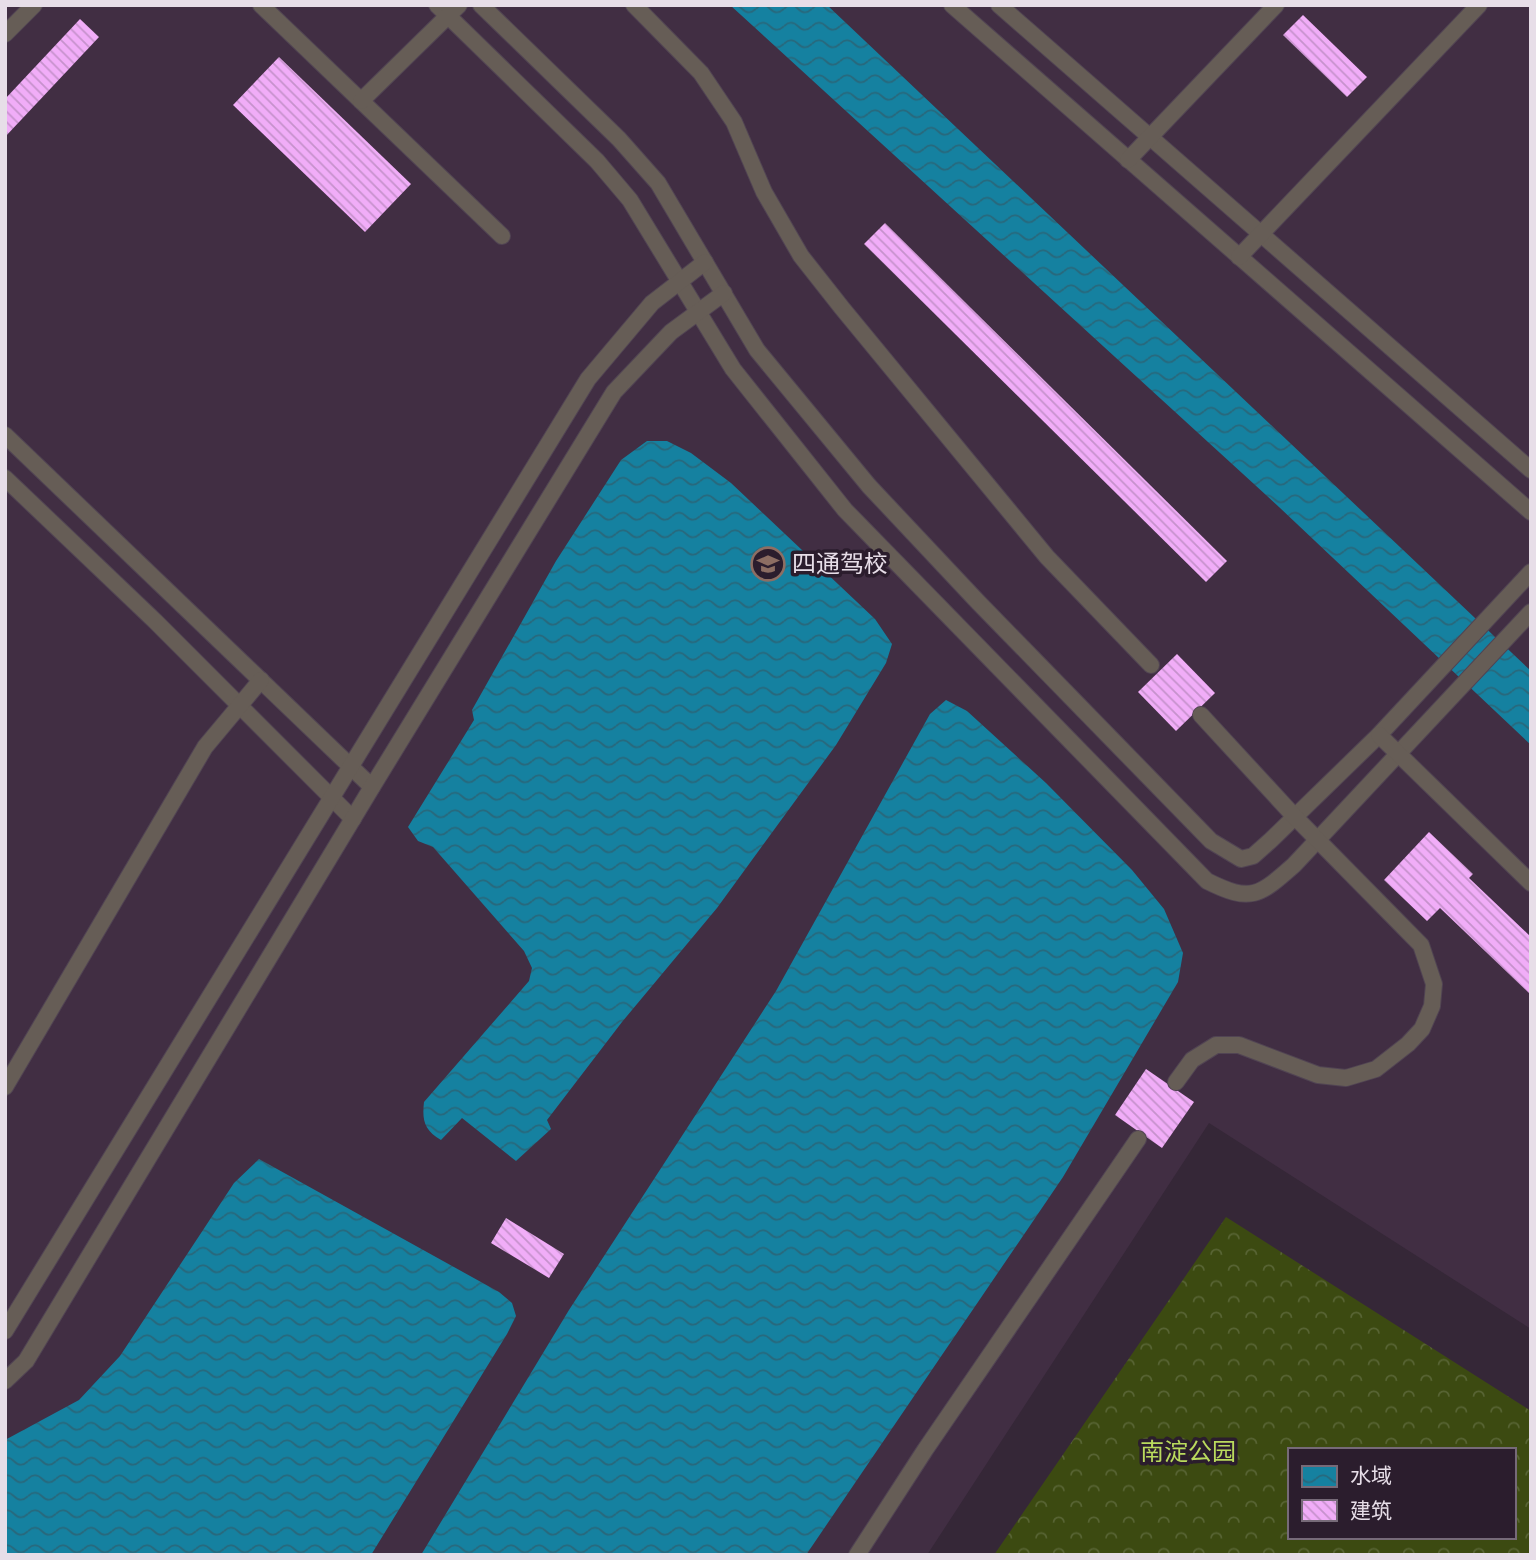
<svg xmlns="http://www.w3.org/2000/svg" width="1536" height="1560" viewBox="0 0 1536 1560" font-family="'Exo 2','Noto Sans SC',sans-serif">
  <defs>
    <pattern id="forest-crowns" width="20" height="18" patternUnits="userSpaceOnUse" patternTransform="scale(1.75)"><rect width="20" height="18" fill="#3c4a11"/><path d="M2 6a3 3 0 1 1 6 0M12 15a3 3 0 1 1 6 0" fill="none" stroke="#586434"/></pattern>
    <pattern id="water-waves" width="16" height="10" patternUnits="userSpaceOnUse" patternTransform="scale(1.75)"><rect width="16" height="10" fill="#1581a0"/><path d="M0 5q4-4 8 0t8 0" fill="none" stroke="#28687c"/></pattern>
    <pattern id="building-back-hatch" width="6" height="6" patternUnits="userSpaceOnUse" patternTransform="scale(1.75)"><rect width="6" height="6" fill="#f1adf8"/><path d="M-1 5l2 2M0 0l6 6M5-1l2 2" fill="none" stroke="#c692cc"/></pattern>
  </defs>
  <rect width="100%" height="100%" fill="#352737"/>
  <polygon fill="#412e43" points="5,5 1531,5 1531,1329 1209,1123 927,1555 5,1555"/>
  <path fill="url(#forest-crowns)" fill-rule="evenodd" d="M1226,1217L1531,1411V1555H994ZM1289,1450H1513V1537H1289Z"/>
  <g fill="url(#water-waves)">
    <polygon points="730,5 827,5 1531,671 1531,745 1279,507"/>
    <path d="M647,441H667L691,453L731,483L875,619L892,644L886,663L836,745L717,908L622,1022L547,1120L551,1129L516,1161L462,1118L441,1140C424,1130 422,1120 424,1102L529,981L532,968L524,951L433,847L418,841L408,827L474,720L472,710L556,561L621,460Z"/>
    <polygon points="946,700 967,711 1046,783 1132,870 1164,909 1183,953 1178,982 1063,1177 806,1555 421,1555 569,1310 776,991 930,714"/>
    <polygon points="259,1159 499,1292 512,1303 516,1316 507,1334 371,1555 5,1555 5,1440 79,1400 120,1356 234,1183"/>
  </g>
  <g fill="url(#building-back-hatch)">
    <polygon points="1303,15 1367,77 1347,97 1283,35"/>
    <polygon points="80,19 99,37 5,137 5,99"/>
    <polygon points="279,57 411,184 365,232 233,105"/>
    <polygon points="885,223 1227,561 1206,582 864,244"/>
    <polygon points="1177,654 1215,693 1176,731 1138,692"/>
    <polygon points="1429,832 1473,874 1469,878 1531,937 1531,995 1440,908 1427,921 1384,880"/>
    <polygon points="1146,1069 1194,1102 1162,1148 1115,1115"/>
    <polygon points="506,1218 564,1254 549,1278 491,1243"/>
  </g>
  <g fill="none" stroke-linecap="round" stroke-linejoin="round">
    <defs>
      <g id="lane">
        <polyline points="261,5 502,236"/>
        <path d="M437,5L597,161L630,200L733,369L845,510L1207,881C1251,903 1259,896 1294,865L1531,612"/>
        <polyline points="481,5 619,139 658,183 757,350 869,486 978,602 1211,841 1241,859 1253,856 1271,840 1379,735 1531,572"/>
        <polyline points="634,5 701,73 734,122 764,192 801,256 842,308 1047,557 1151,665"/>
        <polyline points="952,5 1531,512"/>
        <polyline points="999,5 1531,470"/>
        <polyline points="5,34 34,5"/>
        <polyline points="361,101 459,5"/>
        <polyline points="1128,160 1276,5"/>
        <polyline points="1239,257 1479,5"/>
        <polyline points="5,435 372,787"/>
        <polyline points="5,478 155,621 353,819"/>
        <polyline points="1379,735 1531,883"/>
        <polyline points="1176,1082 1192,1060 1216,1045 1239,1045 1318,1075 1346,1078 1376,1069 1408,1044 1422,1029 1432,1006 1434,984 1421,945 1295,817 1201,715"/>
        <polyline points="5,1087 205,747 261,680"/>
        <polyline points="5,1331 588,379 652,303 705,262"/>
        <polyline points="5,1381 26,1361 372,787 614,392 671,332 724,293"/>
        <polyline points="857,1555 925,1450 1138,1139"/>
      </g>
    </defs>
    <use href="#lane" stroke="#514453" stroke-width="18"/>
    <use href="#lane" stroke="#665d56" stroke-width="16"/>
  </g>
  <defs>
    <symbol id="school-ring" viewBox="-11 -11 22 22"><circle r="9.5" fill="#2b1d2d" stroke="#8d6e63" stroke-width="1.5"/><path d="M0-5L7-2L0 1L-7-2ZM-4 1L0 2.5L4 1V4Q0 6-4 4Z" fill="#8d6e63"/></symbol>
  </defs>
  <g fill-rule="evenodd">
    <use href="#school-ring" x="749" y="545" width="38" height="38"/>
  </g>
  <g text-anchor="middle" stroke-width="7" stroke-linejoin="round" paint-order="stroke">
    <g font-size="24" fill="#e7dee8" stroke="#2b1d2d" text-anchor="start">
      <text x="792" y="572">四通驾校</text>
    </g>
    <g font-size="24" fill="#bada5d" stroke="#2b1d2d">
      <text x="1188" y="1460">南淀公园</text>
    </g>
  </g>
  <rect width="1536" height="1560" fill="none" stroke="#e7dee8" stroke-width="14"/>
  <rect x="1288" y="1448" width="228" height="91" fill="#2b1d2d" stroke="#766a78" stroke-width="2"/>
  <rect x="1302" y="1466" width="35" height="21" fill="url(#water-waves)" stroke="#766a78" stroke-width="2"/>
  <text x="1350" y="1483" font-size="21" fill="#e7dee8">水域</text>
  <rect x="1302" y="1500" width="35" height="21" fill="url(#building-back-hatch)" stroke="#766a78" stroke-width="2"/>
  <text x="1350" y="1518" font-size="21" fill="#e7dee8">建筑</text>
</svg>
